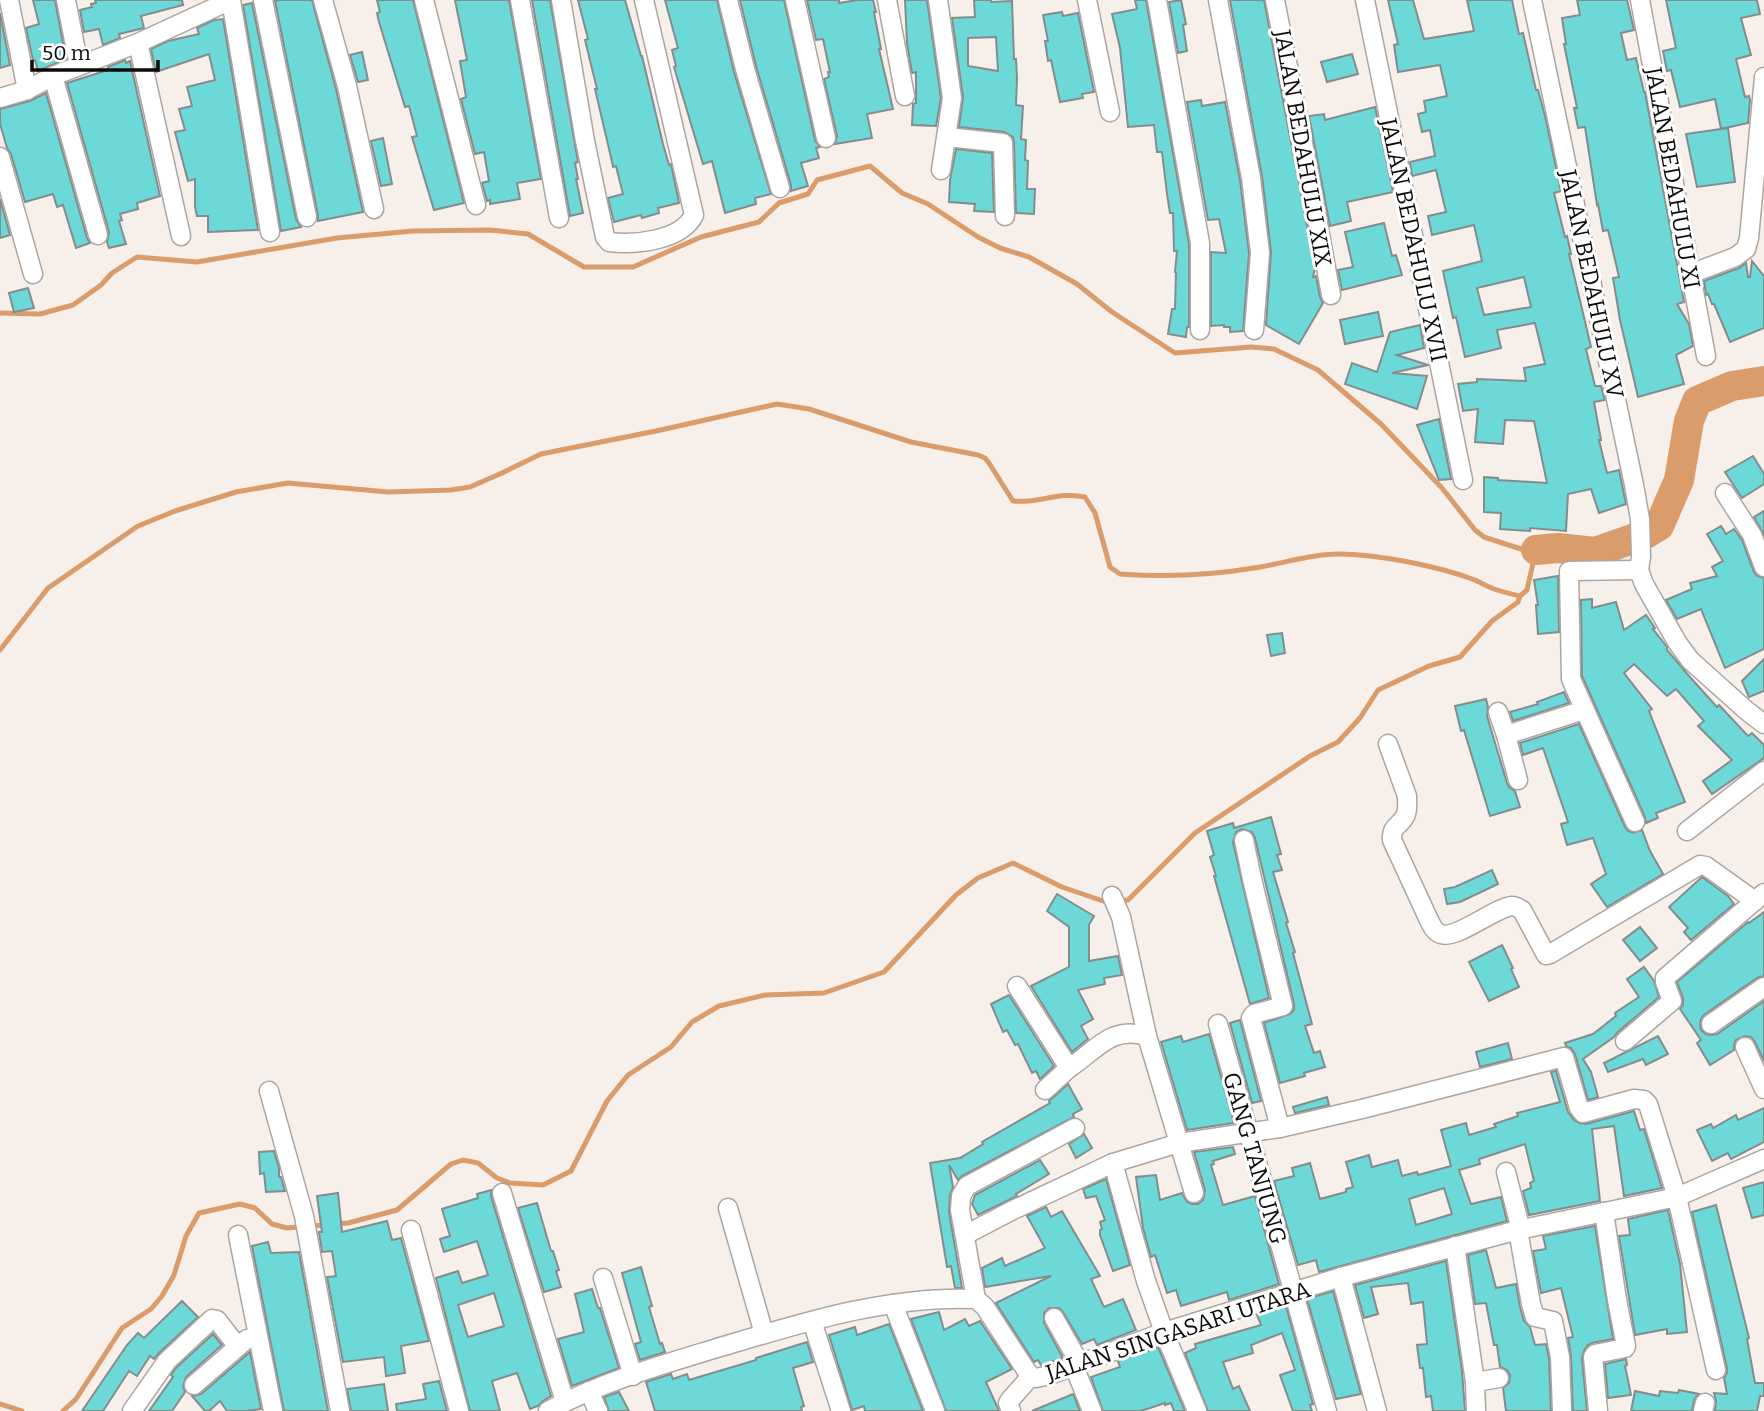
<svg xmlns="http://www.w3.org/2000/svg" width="1764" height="1411" viewBox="0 0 1764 1411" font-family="Bitter,serif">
  <rect width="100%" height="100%" fill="#f7efe9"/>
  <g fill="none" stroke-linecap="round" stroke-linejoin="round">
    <g stroke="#db9c6b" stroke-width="5">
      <polyline points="0,313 40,314 73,305 101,285 112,273 137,257 197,262 337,238 413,231 490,230 528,234 584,267 633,267 701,237 759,222 779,203 808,194 817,180 870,166 902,193 928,204 978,237 1000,248 1029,257 1077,284 1112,312 1175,353 1251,347 1274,349 1318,370 1381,424 1442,488 1475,530 1484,537 1521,549 1536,550 1527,590 1520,596 1518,602 1492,621 1460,657 1429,666 1378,690 1360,718 1338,742 1310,756 1195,833 1128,900 1119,901"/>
      <path d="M0,650L48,588L138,526L175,511L236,492L288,483L388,492L451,490L470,487L502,473L541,454L656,431L777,404L809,409L911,442L978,455L985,458L989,463L1013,501C1038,504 1059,491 1085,497L1095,513L1110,567L1120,574C1162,577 1212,575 1254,568C1282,564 1309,554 1338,554C1377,554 1438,566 1475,580C1481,583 1488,587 1494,589C1503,592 1512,594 1520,596"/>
      <polyline points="0,1404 22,1411"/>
      <polyline points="63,1411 76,1399 122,1328 151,1309 162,1296 174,1275 186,1236 199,1213 240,1204 255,1208 272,1224 287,1228 348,1223 397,1210 451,1164 463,1160 478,1163 497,1178 510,1183 543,1185 571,1171 607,1101 628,1075 671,1047 692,1022 719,1006 765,995 824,993 884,972 956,895 978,878 1013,863 1062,887 1109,903"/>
    </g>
    <polyline stroke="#db9c6b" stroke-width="30" points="1536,550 1558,548 1595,552 1644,535 1659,526 1679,480 1689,421 1697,401 1732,386 1764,381"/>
  </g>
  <g fill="#6cd8d8" stroke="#838d8d" stroke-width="2" fill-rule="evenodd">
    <polygon points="33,0 55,0 66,59 38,71 35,60 33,60 26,28 39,24"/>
    <polygon points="95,0 182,0 183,5 141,16 144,28 119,34 120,38 103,45 99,29 84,32 80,10 92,7 91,4 96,3"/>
    <polygon points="279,0 312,0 336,89 363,212 318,221 318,215 275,1"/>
    <polygon points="377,0 413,0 464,203 434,210 412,137 417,136 409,106 405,107 379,22 377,13 380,12"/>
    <polygon points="455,0 509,0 541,179 517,183 520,199 490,204 490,200 487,201 482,183 489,181 484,152 475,154 461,99 466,97 460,61 467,60"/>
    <polygon points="532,0 550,0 578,162 575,163 578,179 576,179 583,213 570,216"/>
    <polygon points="578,0 625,0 641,56 642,56 663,144 669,165 671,164 679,203 658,208 659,213 642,218 641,215 614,222 608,198 623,194 616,166 613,167 610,153 595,89 597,89 585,40 588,39"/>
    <polygon points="665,0 717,0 734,72 771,194 755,198 756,204 725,213 712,161 703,164 674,67 676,66 672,50 678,48"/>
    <polygon points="740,0 784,0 815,140 820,147 816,148 819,158 801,163 808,186 791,191 791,185 756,66"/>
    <polygon points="807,0 839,0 839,3 857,0 873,0 876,12 874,12 881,49 879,49 893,109 867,114 872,138 835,144 837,136 824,79 829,77 828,72 830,72 823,39 816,40"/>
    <polygon points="905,0 927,0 941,98 936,126 912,125 913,104 916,103 916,72 912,73 907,43"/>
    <path d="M974,0H991V2L1012,1L1014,59H1016L1017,78L1016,105L1023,106L1021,139L1026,140L1025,160L1028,161L1027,189H1035L1034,214L1016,213L1014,143L1013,137L1004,132L959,127L963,97L952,18L975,17ZM996,37L998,71L968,66V38Z"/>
    <polygon points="1135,0 1146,0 1189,244 1189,327 1187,327 1186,337 1168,334 1172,309 1175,309 1176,273 1175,272 1177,251 1174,251 1173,213 1170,213 1167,194 1162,152 1157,152 1154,125 1128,127 1120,48 1112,14 1137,9"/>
    <polygon points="1181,0 1186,24 1183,25 1187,51 1178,53 1169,2"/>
    <polygon points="1230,0 1264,0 1315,268 1313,277 1316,276 1320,297 1323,303 1299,344 1266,325 1271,252 1262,176"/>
    <path d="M1388,0H1413L1424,39L1474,31L1467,0H1512L1519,34L1523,33L1536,90H1538L1545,116L1561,191L1554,193L1565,237L1567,236L1571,254H1569L1591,347L1586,349L1595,386H1601L1605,400L1594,402L1601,440H1599L1607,473L1619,470L1626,504L1599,513L1591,489L1568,494L1566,531L1530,528V531L1500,529L1501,513L1484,512V477L1498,478V480L1547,483L1534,421L1505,420L1503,444L1475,442L1478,409L1463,411L1458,384L1477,382V379L1526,381L1524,368L1545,364L1535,323L1497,330L1501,348L1465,357L1456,317L1453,318L1443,271L1482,261L1474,225L1432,235L1428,216L1446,212L1436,170L1412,176L1410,162L1435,156L1430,130L1422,132L1418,114L1426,112L1424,101L1447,96L1440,65L1398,72L1394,45L1398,44ZM1524,277L1531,307L1484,315L1477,288Z"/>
    <polygon points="1577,0 1627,0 1634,30 1621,33 1627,60 1636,58 1644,92 1645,92 1684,302 1677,304 1689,324 1693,346 1676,355 1684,384 1638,397 1620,320 1613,278 1619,277 1608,230 1603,231 1598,204 1597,205 1585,127 1578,128 1574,108 1577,108 1564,44 1566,44 1562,18 1580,15"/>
    <polygon points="1666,0 1757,0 1760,14 1741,18 1751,55 1736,59 1745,97 1749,96 1750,100 1748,123 1721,129 1715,99 1680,107 1671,70 1667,71 1663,51 1676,48"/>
    <polygon points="252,3 296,219 301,227 281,231 243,5"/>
    <polygon points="1062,12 1063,16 1078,13 1094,92 1082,94 1083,98 1060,102 1051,60 1048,61 1045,41 1048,41 1043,15"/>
    <polygon points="0,13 10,65 0,68"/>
    <polygon points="223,19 258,230 208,232 208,216 197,216 195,207 195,179 188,181 175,132 185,130 179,109 192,106 187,87 215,80 209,54 156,72 151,49 168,41 199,34 197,28 214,20"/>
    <polygon points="362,52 368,80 358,82 350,55"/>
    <polygon points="1352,54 1358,74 1327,82 1321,62"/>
    <polygon points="125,60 126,63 130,61 160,196 137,203 138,209 120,214 122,220 119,221 126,244 109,248 107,242 109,232 67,83 108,70 108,67"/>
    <polygon points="46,93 87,238 90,243 76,248 63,205 57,207 53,194 25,202 11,154 7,148 0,124 0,109 30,101"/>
    <polygon points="1201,100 1202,106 1225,102 1240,180 1249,253 1243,331 1230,332 1230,327 1224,327 1224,325 1211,326 1211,252 1226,253 1219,219 1208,220 1187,102"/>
    <polygon points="1375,107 1393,192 1347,202 1351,221 1330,226 1309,116 1324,114 1325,120"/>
    <polygon points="1728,128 1735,182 1697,187 1686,134"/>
    <polygon points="383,138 392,184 381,186 371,141"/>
    <polygon points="956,149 992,153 994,212 974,211 975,204 949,202 950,180"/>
    <polygon points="0,199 10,235 0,238"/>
    <polygon points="1384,223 1392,256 1396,255 1402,275 1342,290 1338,270 1353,267 1345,232"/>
    <polygon points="1752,261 1764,276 1764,328 1730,342 1714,304 1712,304 1708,294 1706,295 1704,281 1739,268 1746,263 1748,277 1750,277"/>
    <polygon points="28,288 34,308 14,312 9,293"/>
    <polygon points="1378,312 1383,336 1345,344 1340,320"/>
    <polygon points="1420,325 1424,348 1397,355 1428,365 1392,373 1427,376 1417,409 1345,384 1352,363 1377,372 1390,332"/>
    <polygon points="1439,419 1451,479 1439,480 1417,425"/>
    <polygon points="1753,456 1764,474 1764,484 1742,498 1725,472"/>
    <polygon points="1764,511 1764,535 1754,517"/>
    <polygon points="1721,526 1726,534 1734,529 1742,540 1754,572 1757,576 1764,578 1764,649 1725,668 1701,609 1677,619 1666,600 1692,589 1690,583 1717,576 1712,567 1723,561 1707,534"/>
    <polygon points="1558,576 1559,632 1538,634 1536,605 1538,605 1534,580"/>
    <polygon points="1592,599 1592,608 1616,602 1624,630 1646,615 1655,628 1653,629 1667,647 1667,650 1689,676 1717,707 1719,705 1748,736 1752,733 1764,745 1764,758 1712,794 1703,781 1732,760 1698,726 1704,721 1676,689 1667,696 1634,664 1624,673 1652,709 1649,711 1685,802 1656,813 1658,818 1646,823 1645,817 1582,676 1581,600"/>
    <polygon points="1282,633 1285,653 1271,656 1267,635"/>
    <polygon points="1764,659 1764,691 1749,697 1742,681"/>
    <polygon points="1564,692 1569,703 1513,721 1510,712 1538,704 1537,702"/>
    <polygon points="1486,699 1488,707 1487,716 1507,783 1510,788 1515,791 1520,807 1490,816 1464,730 1461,731 1455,706"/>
    <polygon points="1579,724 1625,827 1628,831 1633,833 1642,830 1650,851 1663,874 1607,907 1591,884 1606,874 1593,838 1567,845 1561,824 1568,822 1543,748 1523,755 1520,743"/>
    <polygon points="1271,817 1281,854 1277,855 1282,870 1273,872 1288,922 1286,923 1295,952 1293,953 1312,1024 1305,1026 1314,1053 1320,1051 1325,1067 1304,1073 1305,1076 1280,1083 1264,1023 1290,1014 1294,1010 1294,1004 1255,838 1252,832 1242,829 1236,832 1233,842 1269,998 1250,1004 1214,876 1216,876 1210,857 1214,855 1207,831 1233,823 1234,828"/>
    <polygon points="1492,870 1498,884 1460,902 1447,904 1444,889 1455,887"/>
    <polygon points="1702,877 1728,896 1734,904 1691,940 1684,932 1688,928 1669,907"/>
    <polygon points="1057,894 1094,916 1089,925 1089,961 1118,956 1122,975 1104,978 1105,984 1078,990 1093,1019 1081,1026 1088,1039 1072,1052 1031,986 1069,967 1069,927 1047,911"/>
    <polygon points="1764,912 1764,976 1757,978 1704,1015 1701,1019 1700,1024 1701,1030 1706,1034 1711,1035 1717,1034 1764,1001 1764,1061 1755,1042 1751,1037 1745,1036 1736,1040 1734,1045 1734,1050 1710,1065 1697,1043 1701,1040 1680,1009 1683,1005 1683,998 1677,982 1748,922 1749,923"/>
    <polygon points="1640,927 1657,948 1640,961 1623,940"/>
    <polygon points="1502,945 1513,968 1511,969 1519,987 1489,1001 1469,962"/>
    <polygon points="1644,967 1654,981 1659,997 1618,1032 1614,1037 1583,1059 1591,1072 1598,1097 1588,1100 1575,1054 1571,1048 1566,1046 1565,1043 1593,1034 1616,1016 1615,1013 1639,997 1627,979"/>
    <polygon points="1009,995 1054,1066 1040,1079 1036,1071 1032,1073 1018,1044 1015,1045 1007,1030 1003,1032 991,1004"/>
    <polygon points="1240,1020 1261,1101 1252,1103 1230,1023"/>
    <polygon points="1209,1034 1234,1123 1187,1130 1161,1042 1181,1036 1183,1042"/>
    <polygon points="1658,1036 1668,1054 1646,1065 1643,1059 1608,1072 1604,1063"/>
    <polygon points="1508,1043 1512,1059 1480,1067 1476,1052"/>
    <path d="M1556,1071L1568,1112L1574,1120L1579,1123L1586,1124L1634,1111L1640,1130L1644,1129L1662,1188L1624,1196L1614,1126L1592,1129L1600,1201L1529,1215L1523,1191L1531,1188L1530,1183L1534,1181L1525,1144L1479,1159L1480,1164L1459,1170L1471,1204L1501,1197L1507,1221L1319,1272L1316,1260L1298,1265L1274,1181L1294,1176L1292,1168L1310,1163L1320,1199L1346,1192V1189L1353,1187L1346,1162L1369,1155L1372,1167L1398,1160L1402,1176L1417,1172L1418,1175L1451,1166L1441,1130L1466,1123L1469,1135L1496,1127L1494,1124L1518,1116L1517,1113L1560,1102L1551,1072ZM1444,1188L1452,1214L1416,1225L1409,1199Z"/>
    <polygon points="1068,1084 1082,1109 1073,1114 1074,1117 962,1176 958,1180 949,1165 953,1187 950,1195 949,1212 962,1288 955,1288 951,1266 947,1267 930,1163 960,1158 983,1144 982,1142 1050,1103 1049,1101"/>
    <polygon points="1327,1097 1329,1105 1295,1113 1293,1107"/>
    <polygon points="1764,1108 1764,1142 1731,1159 1728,1153 1712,1161 1697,1130 1711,1124 1713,1128 1736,1115 1738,1120"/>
    <polygon points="1084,1134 1092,1148 1076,1158 1069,1144"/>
    <polygon points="1233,1147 1235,1154 1213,1161 1214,1164 1211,1165 1223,1205 1255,1196 1279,1284 1229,1300 1227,1292 1181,1306 1176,1290 1167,1293 1155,1255 1151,1257 1143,1228 1136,1177 1156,1175 1160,1200 1182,1193 1187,1202 1192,1204 1198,1204 1203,1200 1205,1190 1194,1152"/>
    <polygon points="274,1151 279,1168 279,1177 281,1177 285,1191 266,1192 264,1173 260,1174 259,1152"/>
    <polygon points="1040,1160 1049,1174 1016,1194 1017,1196 978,1215 972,1204 975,1195"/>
    <polygon points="1106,1179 1130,1265 1113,1271 1100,1235 1100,1230 1102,1229 1100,1222 1105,1220 1096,1196 1086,1198 1083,1189"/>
    <polygon points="1764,1182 1764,1215 1752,1218 1743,1188"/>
    <path d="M491,1190V1196L551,1396L543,1401L538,1406L530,1409L517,1373L492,1381L500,1411H470L436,1278L458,1271L462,1283L488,1275L477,1241L444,1252L440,1239L450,1236L442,1209L478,1198L477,1194ZM494,1293L504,1326L468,1337L458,1305Z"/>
    <polygon points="338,1193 342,1232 387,1221 392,1240 401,1238 429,1341 401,1346 405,1373 386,1376 384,1357 343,1362 327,1277 336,1276 332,1251 322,1252 319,1232 322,1232 317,1196"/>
    <polygon points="537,1203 551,1251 553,1251 559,1270 556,1271 561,1287 544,1292 518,1208"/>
    <polygon points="1716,1205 1749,1338 1747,1339 1755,1383 1764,1383 1764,1396 1760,1396 1757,1411 1715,1411 1716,1401 1714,1393 1727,1394 1724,1378 1727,1373 1727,1368 1692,1212"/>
    <polygon points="1046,1207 1051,1217 1062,1211 1100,1276 1091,1279 1104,1307 1123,1299 1136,1330 1097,1345 1094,1339 1082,1344 1063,1312 1059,1308 1049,1308 1044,1313 1044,1323 1063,1358 1041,1365 1038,1360 1034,1362 996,1303 1051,1276 985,1287 982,1268 1002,1258 1005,1266 1045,1248 1027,1216"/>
    <polygon points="1668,1210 1680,1264 1687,1332 1667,1334 1667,1329 1635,1335 1619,1236 1630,1235 1628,1219"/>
    <polygon points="1595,1226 1613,1339 1592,1343 1588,1345 1584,1351 1582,1358 1587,1411 1573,1411 1571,1356 1568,1338 1573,1337 1561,1288 1541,1293 1533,1251 1546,1249 1543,1236"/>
    <polygon points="268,1242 271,1253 299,1252 328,1411 284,1411 252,1246"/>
    <polygon points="1486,1250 1496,1288 1516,1284 1520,1307 1524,1321 1530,1327 1535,1345 1546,1344 1549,1358 1551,1411 1506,1411 1503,1388 1509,1383 1510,1375 1507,1370 1500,1367 1497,1345 1494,1345 1486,1303 1475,1304 1468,1255"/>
    <polygon points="1446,1261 1462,1371 1465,1411 1433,1411 1431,1396 1426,1397 1423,1368 1420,1368 1417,1345 1427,1344 1423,1302 1411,1304 1408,1283 1371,1287 1378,1314 1364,1318 1355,1285"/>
    <polygon points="641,1267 652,1306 649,1307 660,1344 662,1343 665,1352 640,1360 635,1344 641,1342 622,1273"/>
    <polygon points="592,1289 598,1308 600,1308 619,1368 572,1386 558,1339 584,1332 575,1294"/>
    <polygon points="1333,1291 1361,1394 1336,1399 1307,1299"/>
    <polygon points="182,1301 198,1317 159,1353 154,1359 150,1356 137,1376 129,1371 103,1411 82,1411 127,1345 138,1333 144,1338"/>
    <polygon points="1286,1306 1313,1404 1310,1405 1312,1411 1293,1411 1280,1375 1295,1370 1282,1333 1251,1345 1253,1353 1223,1362 1233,1389 1239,1386 1250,1411 1208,1411 1185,1353 1196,1348 1195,1344 1261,1325 1257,1315"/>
    <polygon points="939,1312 944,1330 965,1319 969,1326 980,1321 1012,1369 986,1382 999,1411 946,1411 911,1319"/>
    <polygon points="889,1324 923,1411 865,1411 864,1406 852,1410 829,1335 855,1327 857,1335"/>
    <polygon points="213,1334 222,1345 186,1377 183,1386 185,1392 172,1411 149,1411 173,1377 171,1375 176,1368"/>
    <polygon points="807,1342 813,1362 793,1368 804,1406 801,1407 802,1411 655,1411 646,1382 671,1374 673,1379 687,1374 689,1380 756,1360 756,1358"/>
    <polygon points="1158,1347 1185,1411 1174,1411 1171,1403 1165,1405 1165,1403 1141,1411 1103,1411 1091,1377 1120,1367 1118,1361"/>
    <polygon points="250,1352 261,1409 246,1411 227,1411 220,1401 209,1411 205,1411 192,1396 201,1394"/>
    <polygon points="1626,1359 1627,1365 1625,1366 1631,1395 1608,1398 1605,1364"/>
    <polygon points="439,1381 447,1411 397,1411 396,1404 426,1399 423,1384"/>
    <polygon points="384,1384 388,1411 351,1411 347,1389"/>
    <polygon points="1679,1390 1699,1394 1694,1400 1692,1411 1631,1411 1635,1391 1659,1396 1660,1391 1678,1393"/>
    <polygon points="619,1392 629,1411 609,1411 604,1397"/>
    <polygon points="1073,1394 1080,1411 1032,1411"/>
  </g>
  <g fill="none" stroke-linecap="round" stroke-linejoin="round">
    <defs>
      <g id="minor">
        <polyline points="9,0 27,90"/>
        <polyline points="66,0 79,66"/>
        <polyline points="231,0 270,232"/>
        <polyline points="263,0 307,217"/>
        <polyline points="323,0 347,86 374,209"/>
        <polyline points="424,0 476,205"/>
        <polyline points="520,0 559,218"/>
        <path d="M561,0L585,141L605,237L609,242C635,245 681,241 694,215L644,0"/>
        <polyline points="728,0 745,69 780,188"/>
        <polyline points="795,0 826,138"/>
        <polyline points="887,0 905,96"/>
        <polyline points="938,0 952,98 941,170"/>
        <polyline points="1087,0 1110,112"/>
        <polyline points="1157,0 1200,243 1200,330"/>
        <polyline points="1218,0 1251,178 1260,253 1254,330"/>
        <polyline points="1275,0 1308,169 1331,295"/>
        <polyline points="1365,0 1463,480"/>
        <polyline points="1532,0 1634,485 1640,519 1641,557 1639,570 1644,584 1677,642 1690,660 1747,711 1764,724"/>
        <polyline points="1640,0 1706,356"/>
        <polyline points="138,43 181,236"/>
        <polyline points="53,76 98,235"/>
        <polyline points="0,98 27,90 53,76 138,43 231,0"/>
        <polyline points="947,137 1003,143 1005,216"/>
        <polyline points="0,157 33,274"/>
        <polyline points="1690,274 1735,257 1746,249 1749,238 1764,77"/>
        <polyline points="1725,493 1752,535 1764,567"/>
        <polyline points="1498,712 1506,735 1518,780"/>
        <polyline points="1506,735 1584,710"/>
        <path d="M1388,744L1407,796C1407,802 1408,808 1406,814C1402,826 1391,824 1392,840L1428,918C1431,924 1434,932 1441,934C1456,940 1494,908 1512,906C1517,906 1518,908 1522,910L1545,953L1546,955L1550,954L1700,865L1706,866L1755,901"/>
        <polyline points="1635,822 1571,679 1569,571 1639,570"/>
        <polyline points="1687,831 1764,771"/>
        <polyline points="1244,840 1252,879 1283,1006 1254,1014 1251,1018 1280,1128"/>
        <polyline points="1112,896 1121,917 1147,1036 1179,1143 1280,1128 1366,1108 1564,1057 1579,1108 1583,1113 1634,1099 1644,1100 1648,1104 1677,1197 1716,1370"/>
        <path d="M1017,986L1069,1068C1096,1051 1110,1025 1147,1036"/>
        <polyline points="1218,1024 1327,1411"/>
        <polyline points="1711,1024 1764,987"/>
        <polyline points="1625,1041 1672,1001 1665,982 1665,978 1764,893"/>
        <polyline points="1745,1047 1764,1089"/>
        <polyline points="1045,1090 1069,1068"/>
        <polyline points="269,1091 304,1216 340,1411"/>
        <polyline points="1113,1163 1146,1281 1164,1332 1197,1411"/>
        <polyline points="1506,1172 1521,1230"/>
        <polyline points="502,1193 565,1402"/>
        <polyline points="728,1208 764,1334"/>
        <polyline points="411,1230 459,1411"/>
        <polyline points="1518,1230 1531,1304 1535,1317 1553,1321 1560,1357 1562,1411"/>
        <polyline points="238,1235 273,1411"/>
        <polyline points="965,1235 1013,1210 1113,1163 1179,1143 1194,1193"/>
        <polyline points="1455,1246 1475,1382 1476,1411"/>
        <polyline points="1341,1277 1377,1411"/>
        <polyline points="603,1278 633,1376"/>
        <polyline points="976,1299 960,1210 961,1196 967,1186 1075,1128"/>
        <polyline points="893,1304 935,1411"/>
        <polyline points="1054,1318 1080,1364"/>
        <polyline points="812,1321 841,1411"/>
        <polyline points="1074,1366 1092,1411"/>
        <polyline points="1475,1382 1499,1378"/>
        <polyline points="194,1385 247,1339"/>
        <polyline points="589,1391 598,1411"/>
        <polyline points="132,1411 167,1361 212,1319 217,1320 238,1347"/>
        <path d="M548,1411C599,1383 658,1366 714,1349C798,1324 887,1295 976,1299L985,1307L1026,1370L1031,1376L1036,1378L1050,1375L1164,1332L1341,1277L1518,1230L1677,1197L1764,1159"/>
        <polyline points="1011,1411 1008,1403 1010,1400 1031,1376"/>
        <polyline points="1598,1411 1593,1357 1595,1354 1625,1348 1626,1346 1617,1300 1604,1212"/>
        <polyline points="1703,1411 1705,1403"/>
      </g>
    </defs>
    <use href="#minor" stroke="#ada6a0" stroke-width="21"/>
    <use href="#minor" stroke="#fff" stroke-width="18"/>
  </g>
  <g text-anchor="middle" stroke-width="6" stroke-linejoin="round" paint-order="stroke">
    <g font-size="23" fill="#0d0b09" stroke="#fefefe">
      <text transform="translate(1303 148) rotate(80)" y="8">JALAN BEDAHULU XIX</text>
      <text transform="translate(1673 178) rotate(80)" y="8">JALAN BEDAHULU XI</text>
      <text transform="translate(1414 240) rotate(78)" y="8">JALAN BEDAHULU XVII</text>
      <text transform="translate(1592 284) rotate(78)" y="8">JALAN BEDAHULU XV</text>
      <text transform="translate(1255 1158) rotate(74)" y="8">GANG TANJUNG</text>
      <text transform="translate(1178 1331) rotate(-18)" y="8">JALAN SINGASARI UTARA</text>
    </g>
  </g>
  <path d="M32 60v10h126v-10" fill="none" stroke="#0d0b09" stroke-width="3.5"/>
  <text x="42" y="60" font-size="21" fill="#0d0b09" stroke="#fefefe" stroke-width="5" paint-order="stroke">50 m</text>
</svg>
